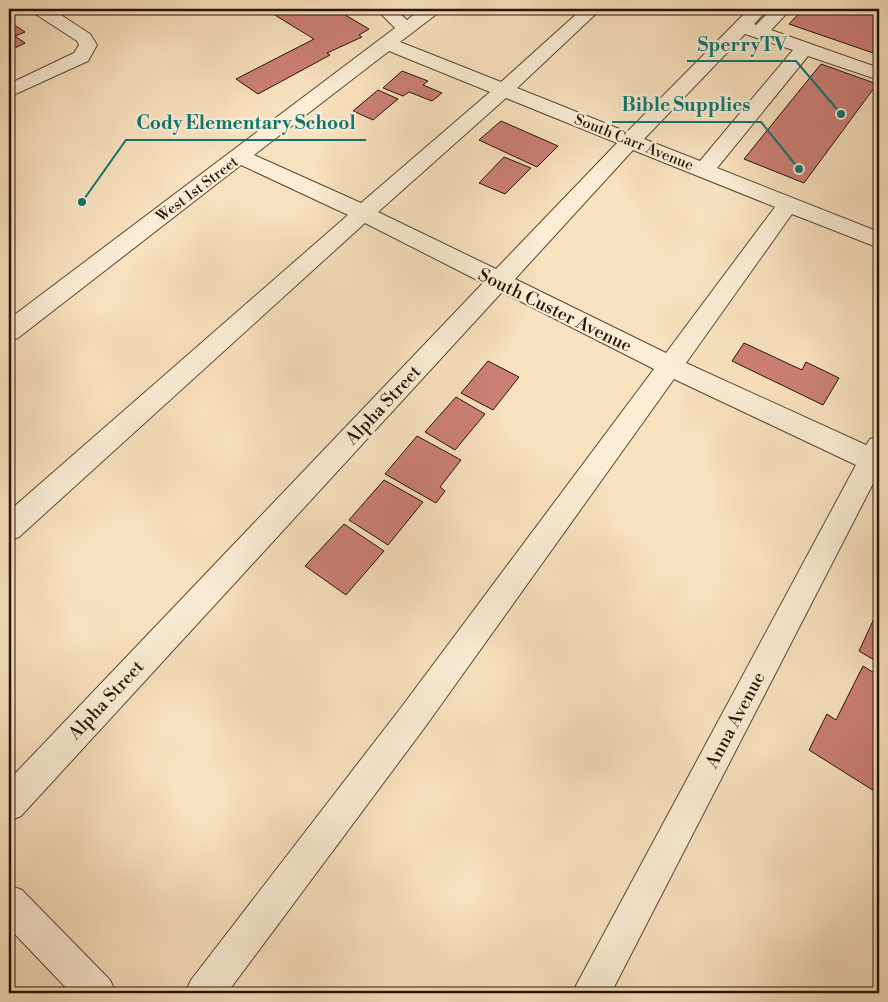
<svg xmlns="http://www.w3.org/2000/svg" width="888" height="1002" viewBox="0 0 888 1002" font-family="'Libre Bodoni',serif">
  <rect width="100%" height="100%" fill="#f8e1be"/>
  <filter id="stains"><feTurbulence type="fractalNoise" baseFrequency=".004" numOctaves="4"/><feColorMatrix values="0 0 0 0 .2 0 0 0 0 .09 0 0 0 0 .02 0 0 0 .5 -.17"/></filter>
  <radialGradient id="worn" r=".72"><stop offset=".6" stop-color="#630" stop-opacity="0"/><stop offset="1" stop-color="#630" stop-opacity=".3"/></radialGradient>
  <g fill="#cc7f78" stroke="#231502">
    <polygon points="265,9 335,9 369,29 359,35 362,37 327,53 330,55 258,94 236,79 314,39"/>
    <polygon points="803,9 879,9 879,55 789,24"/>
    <polygon points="10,22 25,32 15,36 25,43 11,50 9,48 9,23"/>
    <polygon points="821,64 877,84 804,183 744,159"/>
    <polygon points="402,71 428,81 423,85 442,93 432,101 409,92 403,96 383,88"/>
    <polygon points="378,90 398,99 373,120 353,111"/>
    <polygon points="501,121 558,146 537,167 479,140"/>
    <polygon points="504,157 531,168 505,194 479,183"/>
    <polygon points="744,343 802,370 806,362 839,378 823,405 732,361"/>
    <polygon points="488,361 519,377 493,410 461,393"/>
    <polygon points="456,397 485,414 455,450 425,432"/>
    <polygon points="417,436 461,460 440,487 445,491 436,503 385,474"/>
    <polygon points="384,480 423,502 388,545 349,520"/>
    <polygon points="344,524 384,551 346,595 305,566"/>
    <polygon points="878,610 879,610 879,663 859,651"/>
    <polygon points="863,666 879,676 879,794 809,750 827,714 836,720"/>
  </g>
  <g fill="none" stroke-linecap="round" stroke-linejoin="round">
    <defs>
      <g id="minor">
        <polygon points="31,9 52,9 90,34 97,45 88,61 9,97 9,84 74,53 79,45 77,41 34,13"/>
        <path d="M376,9H395L407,20L421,9H441L438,13L400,42L501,82L582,9H601L517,88L627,132L749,9H768L754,24L756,25L772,9H791L771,30L879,68V80L808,56L717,168L879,232V248L792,214L686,363L866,445L870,439L879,436V472L611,993H572L856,465L674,379L425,727L227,993H185L191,980L403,705L654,369L502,292L21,816L9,821V780L483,283L365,223L19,537L9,540V511L348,215L241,165L18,338L9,341V319L395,28ZM745,34L793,50L700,161L644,139ZM389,51L490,92L361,203L254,155ZM506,98L617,143L496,269L378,212ZM633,150L775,207L666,353L515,279Z"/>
        <polygon points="9,885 22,890 110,980 116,993 71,993 9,928"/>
      </g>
    </defs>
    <use href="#minor" stroke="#584831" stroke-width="2"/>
    <use href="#minor" fill="#faecd5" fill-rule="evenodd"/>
  </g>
  <g text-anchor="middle" stroke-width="4.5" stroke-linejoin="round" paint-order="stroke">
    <g font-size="15" fill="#231502" stroke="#faecd5">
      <text transform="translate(634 142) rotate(22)" y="5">South Carr Avenue</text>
      <text transform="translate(197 189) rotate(-37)" y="5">West 1st Street</text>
    </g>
    <g font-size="18" fill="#231502" stroke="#faecd5">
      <text transform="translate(555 310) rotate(26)" y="6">South Custer Avenue</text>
      <text transform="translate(383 405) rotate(-47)" y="6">Alpha Street</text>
      <text transform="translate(106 700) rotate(-47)" y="6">Alpha Street</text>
      <text transform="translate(735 720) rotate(-62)" y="6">Anna Avenue</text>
    </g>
  </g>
  <path fill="none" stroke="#0f766e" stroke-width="2" d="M841 114L796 61H687M799 169L761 122H612M82 202L126 140H366"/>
  <g fill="#0f766e" stroke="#faecd5" stroke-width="2">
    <circle cx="841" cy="114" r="5"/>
    <circle cx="799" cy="169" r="5"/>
    <circle cx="82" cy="202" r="5"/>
  </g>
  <g font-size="19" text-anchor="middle" font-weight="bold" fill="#0f766e" stroke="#faecd5" stroke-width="4.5" stroke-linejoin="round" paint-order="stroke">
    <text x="742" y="51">SperryTV</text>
    <text x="686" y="111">Bible Supplies</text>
    <text x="246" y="129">Cody Elementary School</text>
  </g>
  <rect width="888" height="1002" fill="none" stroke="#f8e1be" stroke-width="30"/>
  <rect x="10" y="10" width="868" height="982" fill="none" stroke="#231502" stroke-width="2.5"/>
  <rect x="15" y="15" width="858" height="972" fill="none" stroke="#231502"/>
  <rect width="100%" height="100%" filter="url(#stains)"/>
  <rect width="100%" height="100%" fill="url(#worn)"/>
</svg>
